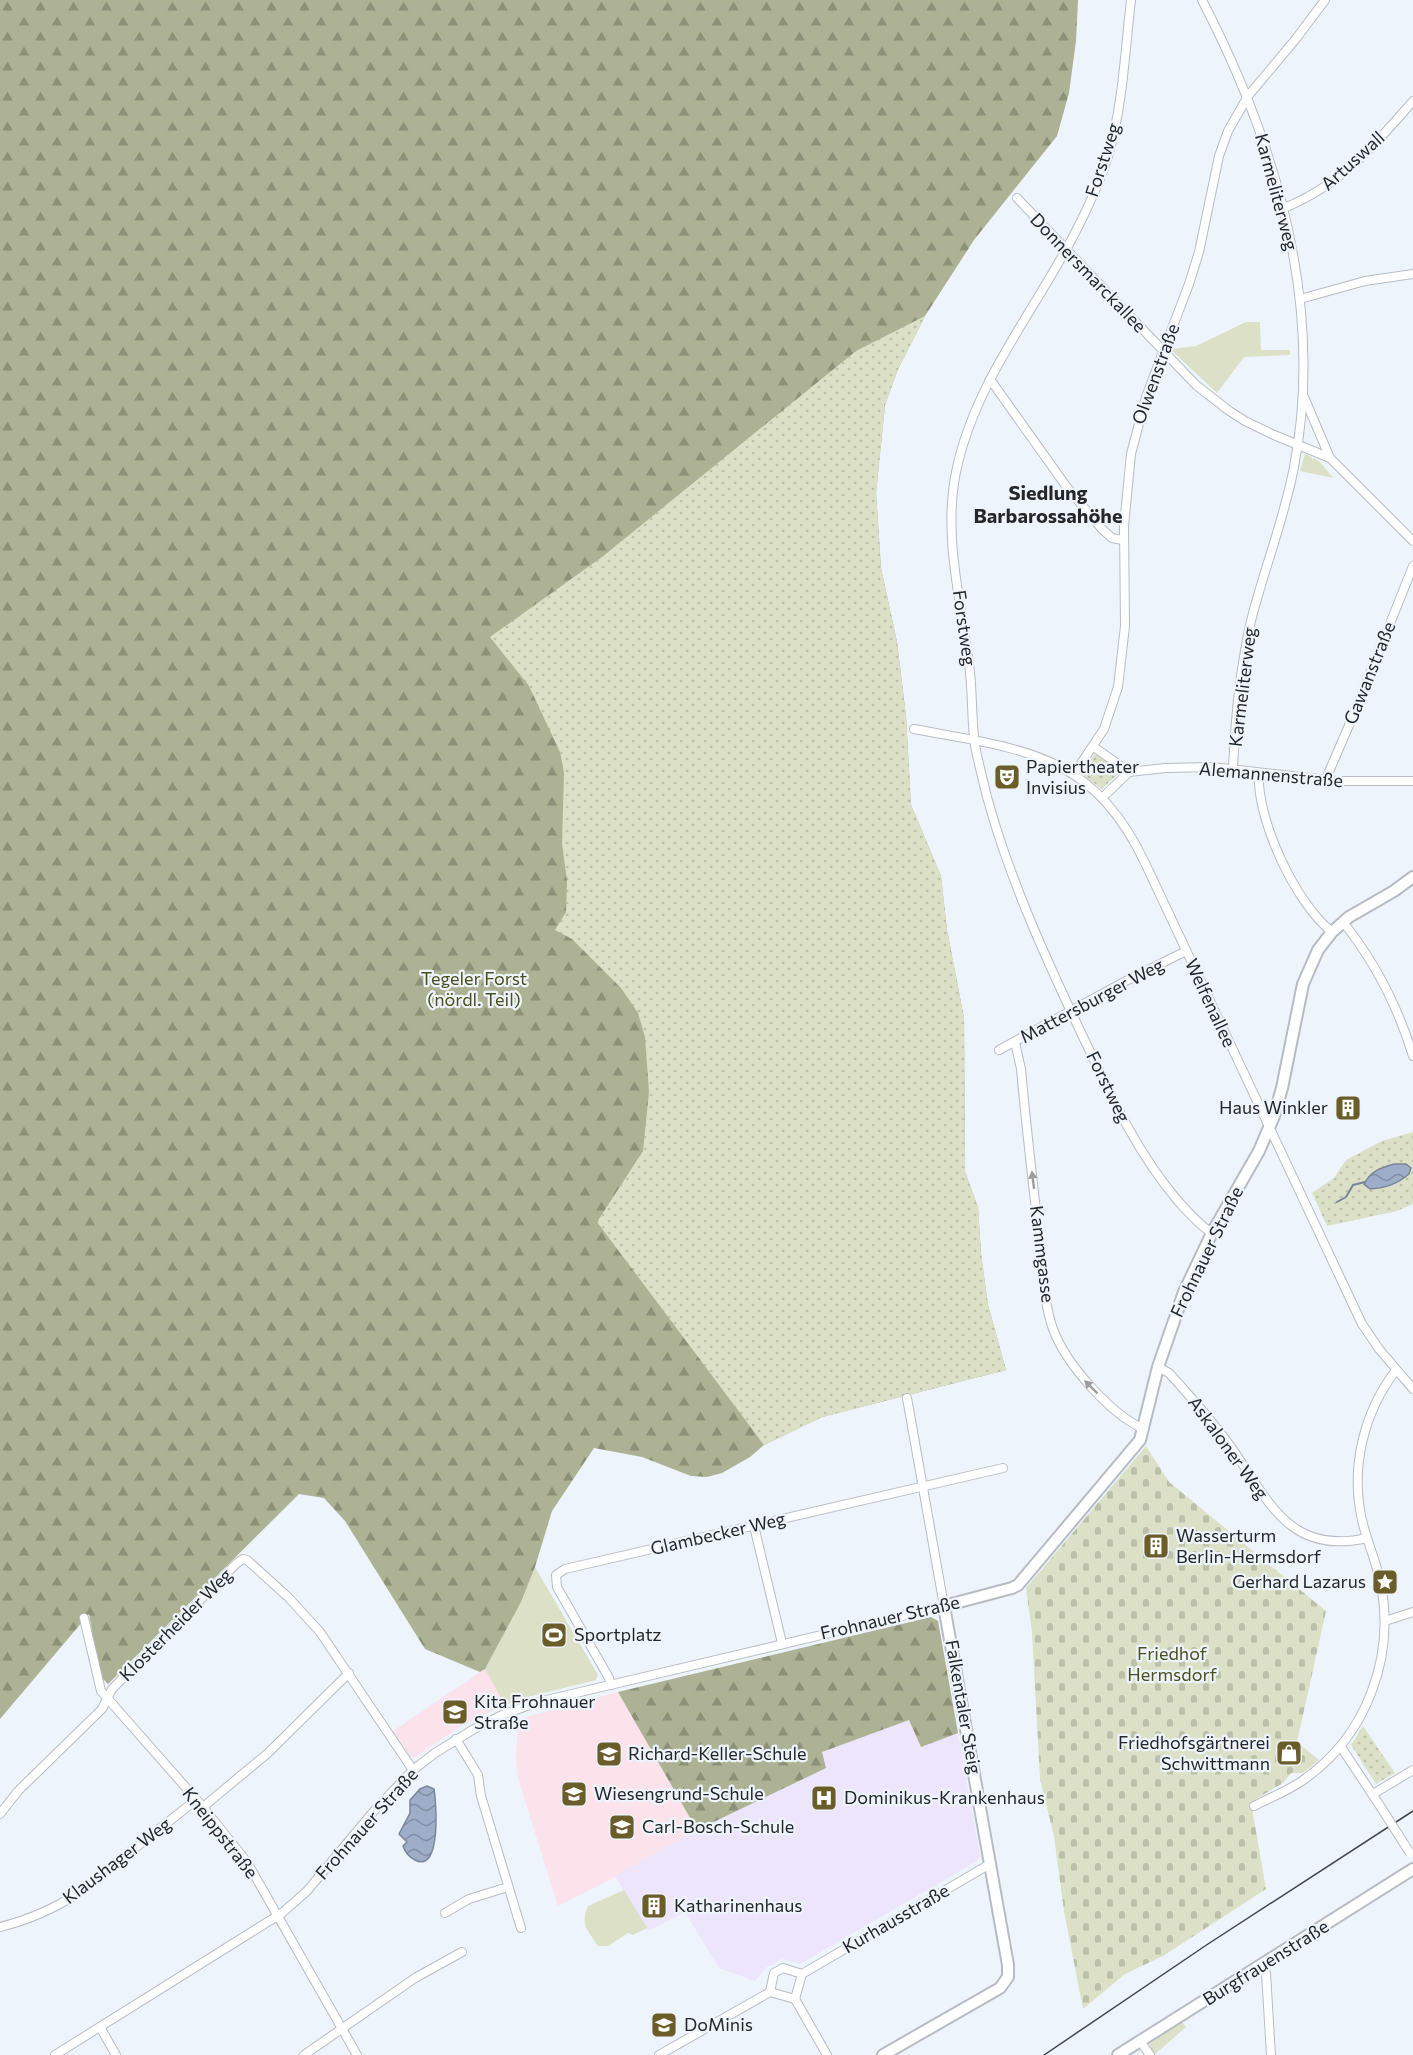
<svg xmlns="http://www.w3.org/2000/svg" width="1413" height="2055" viewBox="0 0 1413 2055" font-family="Commissioner,sans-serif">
  <defs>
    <pattern id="forest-firs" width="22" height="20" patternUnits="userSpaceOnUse" patternTransform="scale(1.5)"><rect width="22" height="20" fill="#acb293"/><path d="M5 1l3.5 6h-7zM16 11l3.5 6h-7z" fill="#8c9178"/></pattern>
    <pattern id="cemetery-stones" width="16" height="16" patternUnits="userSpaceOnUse" patternTransform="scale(1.5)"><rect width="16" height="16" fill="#dbe0c6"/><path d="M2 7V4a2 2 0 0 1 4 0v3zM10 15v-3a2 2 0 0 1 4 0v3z" fill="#bcc0aa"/></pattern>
    <pattern id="park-dots" width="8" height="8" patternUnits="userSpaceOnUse" patternTransform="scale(1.5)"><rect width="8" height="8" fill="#dbe0c6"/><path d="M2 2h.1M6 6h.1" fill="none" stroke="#bcc0aa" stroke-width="1.8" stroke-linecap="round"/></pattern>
    <pattern id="water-waves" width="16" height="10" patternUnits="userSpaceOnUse" patternTransform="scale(1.5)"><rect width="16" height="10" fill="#9eaec9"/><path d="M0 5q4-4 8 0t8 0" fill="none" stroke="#818da3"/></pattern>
  </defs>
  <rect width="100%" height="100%" fill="#eef4fc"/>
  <g fill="#fbe2eb">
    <polygon points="485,1669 505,1705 463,1725 415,1757 410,1757 393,1731"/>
    <polygon points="618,1692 697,1830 642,1863 558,1906 518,1778 516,1756 519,1719"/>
  </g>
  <polygon fill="#ede5fb" points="931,1617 938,1621 980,1856 977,1861 800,1964 782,1959 774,1963 767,1967 755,1981 719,1968 685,1912 648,1931 615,1876 697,1830 618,1692"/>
  <g fill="#dbe0c6">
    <polygon points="1246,322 1260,322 1261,350 1290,350 1290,355 1244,357 1217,393 1170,349 1172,345 1173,349 1196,346"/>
    <polygon points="1305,454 1312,457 1312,460 1314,458 1320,462 1333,478 1300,471"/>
    <polygon points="535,1567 598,1675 596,1680 528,1697 505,1705 485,1669 521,1602"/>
    <path d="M624,1890L647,1928L633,1935L628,1933L608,1946H598C587,1929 580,1925 588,1906Z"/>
    <polygon points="1181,2021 1186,2027 1154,2055 1150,2045 1151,2040"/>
  </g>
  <g fill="url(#forest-firs)">
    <polygon points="0,0 1078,0 1076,41 1069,93 1057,136 974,240 925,316 898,369 885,405 876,493 881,568 897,642 906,716 911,805 941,876 947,930 964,1018 965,1172 978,1207 981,1254 988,1305 1006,1370 822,1417 764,1445 750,1457 722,1473 707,1477 691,1476 642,1457 594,1448 552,1511 535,1567 521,1602 485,1669 480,1672 425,1649 345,1521 324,1498 299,1494 108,1684 100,1676 89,1614 0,1719"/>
    <polygon points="931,1617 938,1621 958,1733 921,1747 909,1720 822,1752 826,1768 697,1830 618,1692"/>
  </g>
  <polygon fill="url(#cemetery-stones)" points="1146,1446 1169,1482 1326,1611 1297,1742 1319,1760 1303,1773 1291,1773 1283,1783 1251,1802 1266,1889 1163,1956 1125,1974 1083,2009 1064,1911 1054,1836 1040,1779 1032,1632 1026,1588"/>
  <g fill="url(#park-dots)">
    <polygon points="925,316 898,369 885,405 876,493 881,568 897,642 906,716 911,805 941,876 947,930 964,1018 965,1172 978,1207 981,1254 988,1305 1006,1370 822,1417 764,1445 597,1222 643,1151 649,1092 645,1037 638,1013 621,988 572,939 555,930 566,912 567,881 562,844 564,773 560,752 529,686 490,637 602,557 856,351"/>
    <polygon points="1097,754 1120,772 1102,789 1083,775 1082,771 1094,755"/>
    <polygon points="1413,1132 1413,1204 1397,1211 1327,1226 1312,1193 1334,1178 1346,1160 1382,1141"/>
    <polygon points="1363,1726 1395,1773 1376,1784 1351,1745"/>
  </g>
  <g fill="url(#water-waves)" stroke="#798599" stroke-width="1.5">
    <path d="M1394,1164H1406L1411,1168L1409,1174C1397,1184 1386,1188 1370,1189L1364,1184C1371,1171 1380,1168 1394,1164Z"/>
    <path d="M427,1786L434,1789C436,1801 442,1874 415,1860C409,1857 405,1852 403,1846L407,1842L399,1834L410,1813V1800L420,1789Z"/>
  </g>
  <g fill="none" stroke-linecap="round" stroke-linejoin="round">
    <polyline stroke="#798599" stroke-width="2" points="1337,1202 1346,1197 1353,1185 1365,1182"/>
    <defs>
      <g id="street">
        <path d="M1131,0C1125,51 1123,103 1109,153C1102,178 1090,203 1078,227C1037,309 975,380 956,472C943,536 961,601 969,664C973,691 971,718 975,745C978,762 983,780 987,797C1010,881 1047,961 1084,1039C1111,1096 1137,1153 1178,1201C1189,1213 1199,1225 1212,1233"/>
        <path d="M1202,0C1276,143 1325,306 1294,467C1284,520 1264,569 1251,621C1240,669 1235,720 1233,769"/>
        <polyline points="1017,198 1196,385 1228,410 1245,421 1274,435 1330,458 1413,541"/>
        <path d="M1284,208C1341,185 1374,146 1413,101"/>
        <polyline points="1300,299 1365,281 1413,274"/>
        <polyline points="989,381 992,382 1066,486 1102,529 1112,538 1123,540"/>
        <polyline points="1304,397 1330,458"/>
        <path d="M914,729C1024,750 1093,752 1146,865L1362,1324L1379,1349L1413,1389"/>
        <polyline points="1094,747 1129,772"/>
        <polyline points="1129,772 1165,768 1212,767 1337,781 1413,781"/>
        <path d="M1259,773C1256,819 1296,904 1332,932"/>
        <polyline points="1074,774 1104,729 1118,687 1125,626 1124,526 1131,454 1146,397 1189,284 1199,252 1219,156 1228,131 1248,96 1295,40 1325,0"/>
        <polyline points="1327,781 1328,774 1353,716 1413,566"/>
        <polyline points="1103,797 1129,772"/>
        <path d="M1343,922C1375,962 1398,1007 1413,1056"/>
        <path d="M1015,1042L1021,1069C1026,1126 1033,1182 1039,1238C1043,1267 1043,1301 1053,1329C1066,1364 1110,1414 1144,1429"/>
        <polyline points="999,1050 1124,982 1186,951"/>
        <path d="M1158,1367L1169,1373C1191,1397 1212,1421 1231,1447C1268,1499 1288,1556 1367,1538"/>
        <polyline points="754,1526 782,1643"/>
        <polyline points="84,1618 101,1691 203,1807 247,1862 357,2055"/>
        <polyline points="1385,1621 1413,1612"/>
        <polyline points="611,1685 609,1678 557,1587 556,1575 565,1569 1003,1468"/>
        <polyline points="456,1739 478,1775 481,1796 521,1928"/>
        <polyline points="1341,1747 1380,1806"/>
        <polyline points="1373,1794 1413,1770"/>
        <path d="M1254,1806C1271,1797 1291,1790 1306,1778C1366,1735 1395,1658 1381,1585C1377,1563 1367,1542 1362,1520C1350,1467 1364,1412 1396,1370"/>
        <polyline points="203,1807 268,1753 349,1673"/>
        <polyline points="0,1814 18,1791 102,1709 112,1689 237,1563 243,1559 247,1560 288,1597 320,1632 413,1770"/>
        <polyline points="445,1913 469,1899 508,1887"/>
        <path d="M0,1927C28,1920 54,1909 78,1893L196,1800"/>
        <polyline points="1262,1965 1266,1973 1271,2055"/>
        <polyline points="770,1992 774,1973 783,1968 802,1974"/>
        <polyline points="795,1999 802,1974 990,1864"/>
        <polyline points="795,1999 827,2055"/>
        <polyline points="100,2027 116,2055"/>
        <polyline points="1140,2041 1150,2055"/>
        <polyline points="55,2055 282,1913 307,1891 373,1812 413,1770 435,1753 474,1729 502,1715 538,1702 944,1606 907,1398"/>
        <polyline points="304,2055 415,1978 462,1952"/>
        <polyline points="659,2055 770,1992 795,1999"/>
      </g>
      <g id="secondary">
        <polyline points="883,2055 1000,1988 1008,1977 1008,1965 944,1606 1012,1588 1018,1585 1140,1440 1158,1367 1184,1292 1212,1233 1259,1151 1274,1116 1282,1088 1303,984 1318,950 1332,932 1349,917 1394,891 1413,877"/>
        <polyline points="1118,2055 1413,1869"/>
      </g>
    </defs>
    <use href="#street" stroke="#b7bcc4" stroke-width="10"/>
    <use href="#secondary" stroke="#b7bcc4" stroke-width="14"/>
    <use href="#street" stroke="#fff" stroke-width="8"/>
    <use href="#secondary" stroke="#fff" stroke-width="10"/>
    <polyline stroke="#43464a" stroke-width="1.5" points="1044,2055 1208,1944 1413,1811"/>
    <defs>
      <polyline id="street-bridge" points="1380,1806 1410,1853"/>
    </defs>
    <use href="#street-bridge" stroke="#b7bcc4" stroke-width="10" stroke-linecap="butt"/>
    <use href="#street-bridge" stroke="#fff" stroke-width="8"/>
  </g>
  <defs><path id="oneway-solid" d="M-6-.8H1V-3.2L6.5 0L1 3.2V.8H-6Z" transform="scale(1.5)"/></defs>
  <g fill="#9c9d9f">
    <use href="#oneway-solid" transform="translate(1033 1180) rotate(-97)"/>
    <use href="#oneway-solid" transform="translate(1091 1387) rotate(-135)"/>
  </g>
  <defs>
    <symbol id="theatre-square" viewBox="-11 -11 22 22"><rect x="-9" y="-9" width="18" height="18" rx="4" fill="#6a5d2a" stroke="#eef4fc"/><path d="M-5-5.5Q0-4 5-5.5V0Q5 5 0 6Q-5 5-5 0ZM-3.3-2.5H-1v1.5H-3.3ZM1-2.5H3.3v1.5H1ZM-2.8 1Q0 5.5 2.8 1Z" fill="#fff"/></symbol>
    <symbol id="building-square" viewBox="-11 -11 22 22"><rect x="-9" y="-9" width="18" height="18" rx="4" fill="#6a5d2a" stroke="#eef4fc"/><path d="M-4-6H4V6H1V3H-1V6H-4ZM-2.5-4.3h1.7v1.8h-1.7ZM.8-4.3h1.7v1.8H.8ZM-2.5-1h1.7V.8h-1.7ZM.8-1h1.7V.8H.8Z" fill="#fff"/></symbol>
    <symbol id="sight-square" viewBox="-11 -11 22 22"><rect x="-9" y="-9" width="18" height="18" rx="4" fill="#6a5d2a" stroke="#eef4fc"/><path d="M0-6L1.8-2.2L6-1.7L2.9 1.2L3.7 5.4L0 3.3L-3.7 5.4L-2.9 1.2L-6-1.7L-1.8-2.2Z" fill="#fff"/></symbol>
    <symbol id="stadium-square" viewBox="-11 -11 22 22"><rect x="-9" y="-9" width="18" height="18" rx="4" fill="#6a5d2a" stroke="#eef4fc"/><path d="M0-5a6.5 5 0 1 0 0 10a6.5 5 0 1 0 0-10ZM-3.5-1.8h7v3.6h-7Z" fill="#fff"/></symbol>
    <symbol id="school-square" viewBox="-11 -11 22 22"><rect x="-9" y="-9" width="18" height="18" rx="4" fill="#6a5d2a" stroke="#eef4fc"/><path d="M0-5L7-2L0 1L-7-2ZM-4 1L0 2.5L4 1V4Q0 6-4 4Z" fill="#fff"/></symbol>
    <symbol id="shop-square" viewBox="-11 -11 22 22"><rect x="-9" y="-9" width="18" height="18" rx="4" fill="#6a5d2a" stroke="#eef4fc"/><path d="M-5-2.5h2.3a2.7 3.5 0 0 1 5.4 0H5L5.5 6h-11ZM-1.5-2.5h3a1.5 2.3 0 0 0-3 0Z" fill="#fff"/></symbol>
    <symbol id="hospital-square" viewBox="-11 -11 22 22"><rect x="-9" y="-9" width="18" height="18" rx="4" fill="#6a5d2a" stroke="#eef4fc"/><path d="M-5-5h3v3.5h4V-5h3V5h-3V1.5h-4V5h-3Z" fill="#fff"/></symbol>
  </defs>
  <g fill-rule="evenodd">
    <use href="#theatre-square" x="992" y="762" width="30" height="30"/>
    <use href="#building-square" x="1333" y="1093" width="30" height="30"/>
    <use href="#building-square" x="1141" y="1531" width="30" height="30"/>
    <use href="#sight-square" x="1370" y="1567" width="30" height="30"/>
    <use href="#stadium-square" x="539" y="1620" width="30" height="30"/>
    <use href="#school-square" x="440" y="1697" width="30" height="30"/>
    <use href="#shop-square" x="1274" y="1738" width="30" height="30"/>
    <use href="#school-square" x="594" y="1739" width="30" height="30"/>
    <use href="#school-square" x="559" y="1779" width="30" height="30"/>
    <use href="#hospital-square" x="809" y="1783" width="30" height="30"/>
    <use href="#school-square" x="607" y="1812" width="30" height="30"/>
    <use href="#building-square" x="639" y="1891" width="30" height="30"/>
    <use href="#school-square" x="649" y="2010" width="30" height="30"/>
  </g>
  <g text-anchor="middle" stroke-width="4.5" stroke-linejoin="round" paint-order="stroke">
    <g font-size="18" fill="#242629" stroke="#eef4fc">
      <text transform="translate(1103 160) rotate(-72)" y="6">Forstweg</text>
      <text transform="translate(1353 161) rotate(-42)" y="6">Artuswall</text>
      <text transform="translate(1276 192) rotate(75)" y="6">Karmeliterweg</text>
      <text transform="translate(1088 273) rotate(46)" y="6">Donnersmarckallee</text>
      <text transform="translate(1156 374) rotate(-70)" y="6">Olwenstraße</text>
      <text transform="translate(964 628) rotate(82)" y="6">Forstweg</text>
      <text transform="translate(1370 673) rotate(-68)" y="6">Gawanstraße</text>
      <text transform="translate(1243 687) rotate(-83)" y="6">Karmeliterweg</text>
      <text transform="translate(1271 775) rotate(5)" y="6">Alemannenstraße</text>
      <text transform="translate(1092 1001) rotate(-28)" y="6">Mattersburger Weg</text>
      <text transform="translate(1210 1003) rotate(65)" y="6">Welfenallee</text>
      <text transform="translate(1108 1087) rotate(64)" y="6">Forstweg</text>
      <text transform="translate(1207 1252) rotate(-64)" y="6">Frohnauer Straße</text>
      <text transform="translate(1042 1254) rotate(83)" y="6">Kammgasse</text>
      <text transform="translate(1228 1448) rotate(54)" y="6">Askaloner Weg</text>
      <text transform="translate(718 1534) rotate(-13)" y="6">Glambecker Weg</text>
      <text transform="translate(890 1618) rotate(-13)" y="6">Frohnauer Straße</text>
      <text transform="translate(176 1625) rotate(-45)" y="6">Klosterheider Weg</text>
      <text transform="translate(963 1707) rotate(80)" y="6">Falkentaler Steig</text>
      <text transform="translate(367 1824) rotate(-48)" y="6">Frohnauer Straße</text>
      <text transform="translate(220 1833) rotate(52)" y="6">Kneippstraße</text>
      <text transform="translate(117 1861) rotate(-37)" y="6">Klaushager Weg</text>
      <text transform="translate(896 1919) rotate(-30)" y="6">Kurhausstraße</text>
      <text transform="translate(1266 1963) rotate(-32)" y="6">Burgfrauenstraße</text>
    </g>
    <g font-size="18" fill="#242629" stroke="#eef4fc" text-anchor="start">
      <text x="1026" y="773">Papiertheater<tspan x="1026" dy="21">Invisius</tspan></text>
      <text x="1328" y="1114" text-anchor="end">Haus Winkler</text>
      <text x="1176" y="1542">Wasserturm<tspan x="1176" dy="21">Berlin-Hermsdorf</tspan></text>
      <text x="1366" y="1588" text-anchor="end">Gerhard Lazarus</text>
      <text x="574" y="1641">Sportplatz</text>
      <text x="474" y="1708">Kita Frohnauer<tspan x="474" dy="21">Straße</tspan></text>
      <text x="1270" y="1749" text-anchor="end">Friedhofsgärtnerei<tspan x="1270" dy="21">Schwittmann</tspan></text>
      <text x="628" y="1760">Richard-Keller-Schule</text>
      <text x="594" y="1800">Wiesengrund-Schule</text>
      <text x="844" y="1804">Dominikus-Krankenhaus</text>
      <text x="642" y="1833">Carl-Bosch-Schule</text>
      <text x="674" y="1912">Katharinenhaus</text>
      <text x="684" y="2031">DoMinis</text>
    </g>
    <g font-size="18" fill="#4a501e" stroke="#eef4fc">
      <text x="474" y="985">Tegeler Forst<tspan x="474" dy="21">(nördl. Teil)</tspan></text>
      <text x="1172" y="1660">Friedhof<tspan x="1172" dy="21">Hermsdorf</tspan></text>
    </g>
    <g font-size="20" font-weight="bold" fill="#242629" stroke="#eef4fc">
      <text x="1048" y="500">Siedlung<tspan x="1048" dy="23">Barbarossahöhe</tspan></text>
    </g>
  </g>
</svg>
